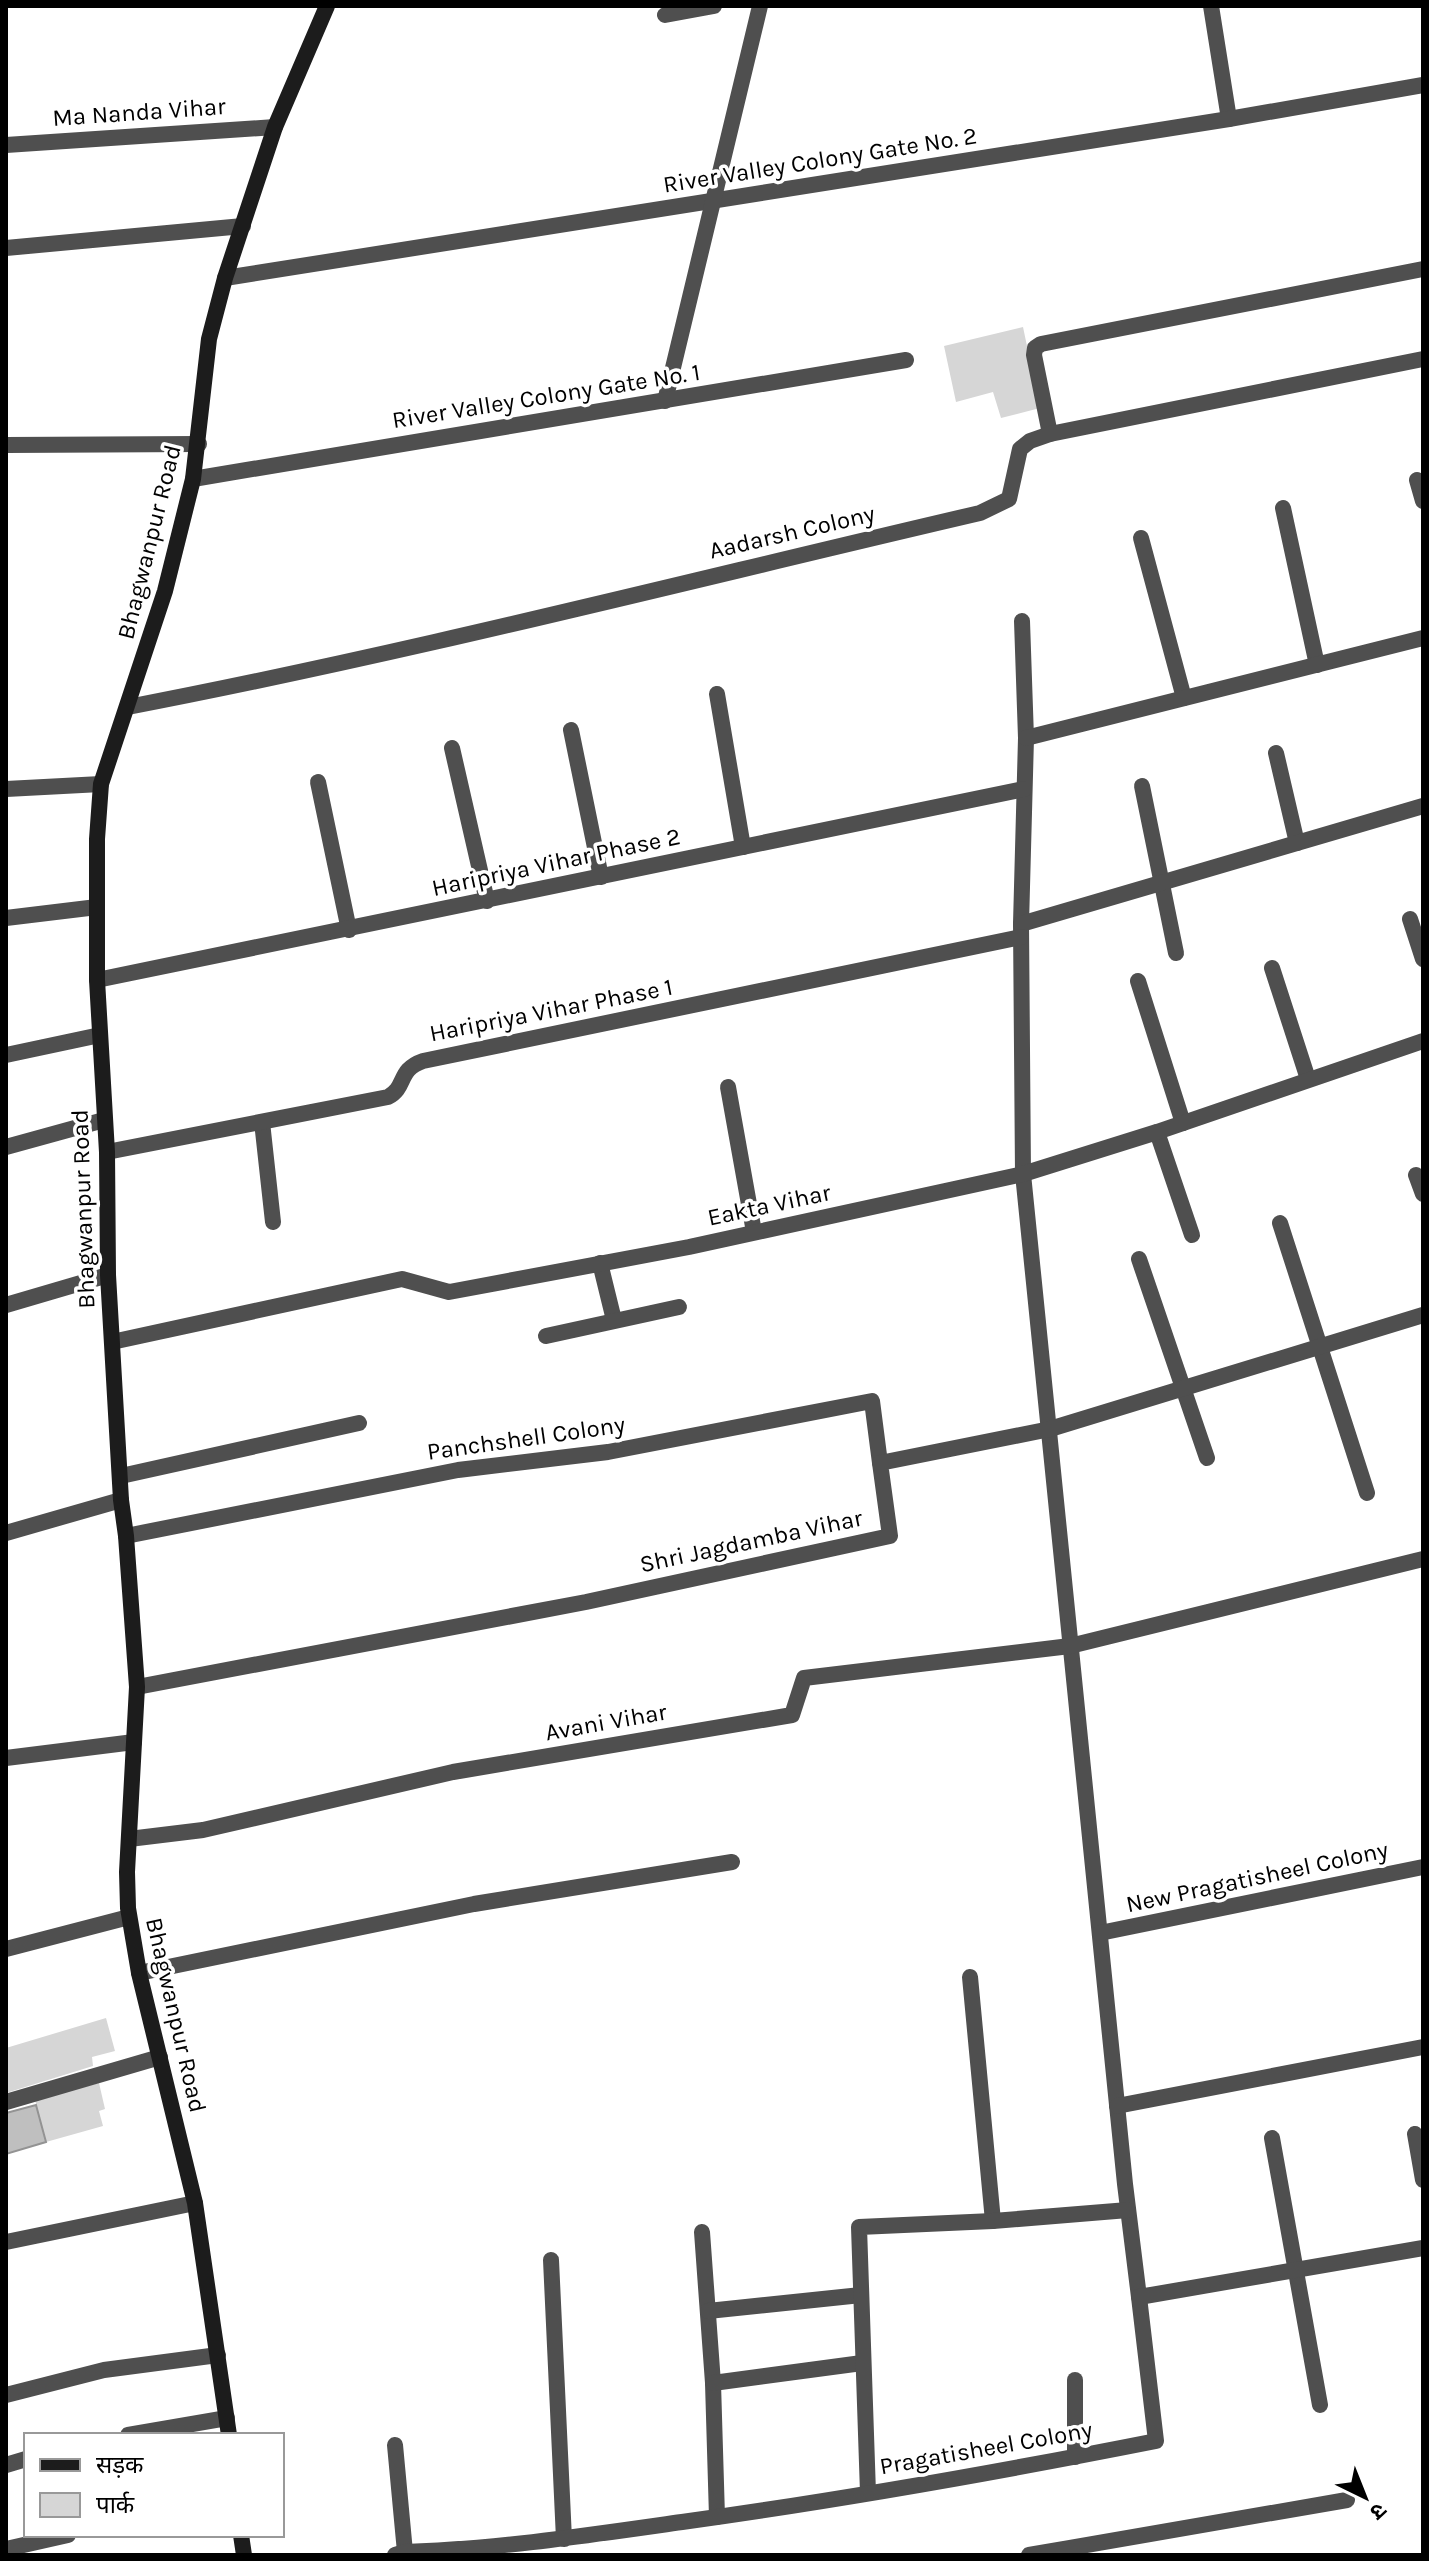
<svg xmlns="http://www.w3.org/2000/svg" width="1429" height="2561" viewBox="0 0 1429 2561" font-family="Karla,'Noto Sans Devanagari',sans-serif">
  <rect width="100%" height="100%" fill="#fff"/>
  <g fill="#d6d6d6">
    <polygon points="1023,327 1040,408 1001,418 993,392 956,402 944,346"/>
    <polygon points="106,2018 115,2051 92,2057 93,2066 6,2093 6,2048"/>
    <polygon points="99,2083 105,2109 99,2111 103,2126 46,2142 35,2100"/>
  </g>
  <polygon fill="#bfbfbf" stroke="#939393" stroke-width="2" points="36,2105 46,2142 6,2154 6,2113"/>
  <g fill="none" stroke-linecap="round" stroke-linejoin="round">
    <g stroke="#4f4f4f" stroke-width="16">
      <polyline points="1211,6 1229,119"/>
      <polyline points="665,15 714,6"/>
      <polyline points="6,145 275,127"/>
      <polyline points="6,248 243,226"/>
      <polyline points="225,278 1229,119 1423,85"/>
      <polyline points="665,401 760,6"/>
      <polyline points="1050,434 1034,355 1035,348 1041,344 1423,269"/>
      <polyline points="6,445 199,444"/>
      <polyline points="193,479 906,360"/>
      <polyline points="1417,480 1423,501"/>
      <polyline points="1283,508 1317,665"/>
      <polyline points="1141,538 1184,698"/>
      <polyline points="1022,621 1026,738 1021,924 1023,1174 1125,2184 1139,2297"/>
      <polyline points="717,694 743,847"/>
      <path d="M128,707C414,652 696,579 980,513L1009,499L1020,449L1030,441L1050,434L1423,359"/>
      <polyline points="571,730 601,877"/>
      <polyline points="1026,738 1423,638"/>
      <polyline points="452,748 487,901"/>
      <polyline points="1276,753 1297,843"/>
      <polyline points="318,782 349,930"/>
      <polyline points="1142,786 1176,953"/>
      <polyline points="6,789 101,784"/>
      <polyline points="6,918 97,907"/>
      <polyline points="1410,919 1423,959"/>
      <polyline points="1021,924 1423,806"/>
      <polyline points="1272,968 1308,1079"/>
      <polyline points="97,980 1024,789"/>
      <polyline points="1138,981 1183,1123"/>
      <polyline points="6,1055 100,1035"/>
      <polyline points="728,1087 754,1232"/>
      <polyline points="262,1122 273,1222"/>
      <polyline points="1157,1132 1192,1235"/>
      <polyline points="6,1147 104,1120"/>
      <path d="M107,1152L388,1097C407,1087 397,1070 423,1061L1021,937"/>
      <polyline points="1416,1175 1423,1194"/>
      <polyline points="1280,1223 1367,1493"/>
      <polyline points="1139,1259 1207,1458"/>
      <polyline points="600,1263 614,1320"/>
      <polyline points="6,1305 108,1275"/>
      <polyline points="546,1336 679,1307"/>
      <polyline points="112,1342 402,1279 449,1292 689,1247 1023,1174 1157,1132 1423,1041"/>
      <polyline points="121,1476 359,1423"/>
      <polyline points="6,1533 121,1500"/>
      <polyline points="126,1536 458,1470 608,1452 872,1401 880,1463"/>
      <polyline points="137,1687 586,1602 890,1536 880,1463 1050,1429 1423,1315"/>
      <polyline points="6,1758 134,1742"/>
      <polyline points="129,1839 203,1830 453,1772 792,1715 804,1678 1070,1646 1423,1559"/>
      <polyline points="1100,1933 1423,1867"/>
      <polyline points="6,1949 129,1917"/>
      <polyline points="139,1973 474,1904 732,1862"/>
      <polyline points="970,1977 993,2221"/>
      <polyline points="6,2102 160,2057"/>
      <polyline points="1117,2106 1423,2047"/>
      <polyline points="1415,2134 1423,2180"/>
      <polyline points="1272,2138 1320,2405"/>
      <polyline points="702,2232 713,2383 717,2517"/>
      <polyline points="6,2242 195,2203"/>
      <polyline points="551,2260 564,2539"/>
      <polyline points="708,2311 861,2295"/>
      <polyline points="1075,2380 1075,2457"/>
      <polyline points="713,2383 862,2363"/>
      <polyline points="6,2395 104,2370 218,2355"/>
      <polyline points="128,2435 227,2418"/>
      <polyline points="395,2445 405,2552"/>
      <polyline points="6,2465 26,2459"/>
      <polyline points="868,2493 859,2227 993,2221 1128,2210"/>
      <polyline points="6,2549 68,2535"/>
      <path d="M395,2555L405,2552C498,2549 590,2535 682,2522C841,2500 999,2472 1156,2441L1139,2297L1423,2248"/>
      <polyline points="1029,2555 1347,2500"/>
    </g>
    <g stroke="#1c1c1c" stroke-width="16">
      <polyline points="229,2435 195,2203 139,1973 128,1908 127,1872 137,1687 126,1536 121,1500 108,1275 107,1152 97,980 97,839 101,784 165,591 193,479 209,339 225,278 275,127 327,6"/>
      <polyline points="241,2535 244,2555"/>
    </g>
  </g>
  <g text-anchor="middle" stroke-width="7" stroke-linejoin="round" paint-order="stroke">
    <g font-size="24" fill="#000" stroke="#fff">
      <text transform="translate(139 112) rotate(-4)" y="8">Ma Nanda Vihar</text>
      <text transform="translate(820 160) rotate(-9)" y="8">River Valley Colony Gate No. 2</text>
      <text transform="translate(546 396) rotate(-9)" y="8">River Valley Colony Gate No. 1</text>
      <text transform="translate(792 532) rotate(-13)" y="8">Aadarsh Colony</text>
      <text transform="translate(149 542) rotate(-76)" y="8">Bhagwanpur Road</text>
      <text transform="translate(556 862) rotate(-12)" y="8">Haripriya Vihar Phase 2</text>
      <text transform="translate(551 1010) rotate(-11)" y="8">Haripriya Vihar Phase 1</text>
      <text transform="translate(769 1205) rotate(-12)" y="8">Eakta Vihar</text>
      <text transform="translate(83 1209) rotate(-92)" y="8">Bhagwanpur Road</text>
      <text transform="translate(526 1438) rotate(-8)" y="8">Panchshell Colony</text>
      <text transform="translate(751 1541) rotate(-12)" y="8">Shri Jagdamba Vihar</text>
      <text transform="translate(606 1722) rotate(-10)" y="8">Avani Vihar</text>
      <text transform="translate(1257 1877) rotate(-12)" y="8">New Pragatisheel Colony</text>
      <text transform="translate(176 2015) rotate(77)" y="8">Bhagwanpur Road</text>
      <text transform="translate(986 2448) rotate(-10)" y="8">Pragatisheel Colony</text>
    </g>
  </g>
  <rect width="1429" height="2561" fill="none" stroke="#000000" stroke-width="16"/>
  <rect x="24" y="2433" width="260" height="104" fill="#ffffff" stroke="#999999" stroke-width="2"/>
  <rect x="40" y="2459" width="40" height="12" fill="#1c1c1c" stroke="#999999" stroke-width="2"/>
  <text x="96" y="2473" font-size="24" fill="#000000">सड़क</text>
  <rect x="40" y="2493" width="40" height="24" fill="#d6d6d6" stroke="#999999" stroke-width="2"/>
  <text x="96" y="2513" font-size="24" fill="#000000">पार्क</text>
  <g transform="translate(1365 2497) rotate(137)" stroke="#ffffff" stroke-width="6" paint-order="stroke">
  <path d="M0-6L14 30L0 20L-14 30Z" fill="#000000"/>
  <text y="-12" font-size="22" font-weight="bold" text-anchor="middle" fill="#000000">उ</text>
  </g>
</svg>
